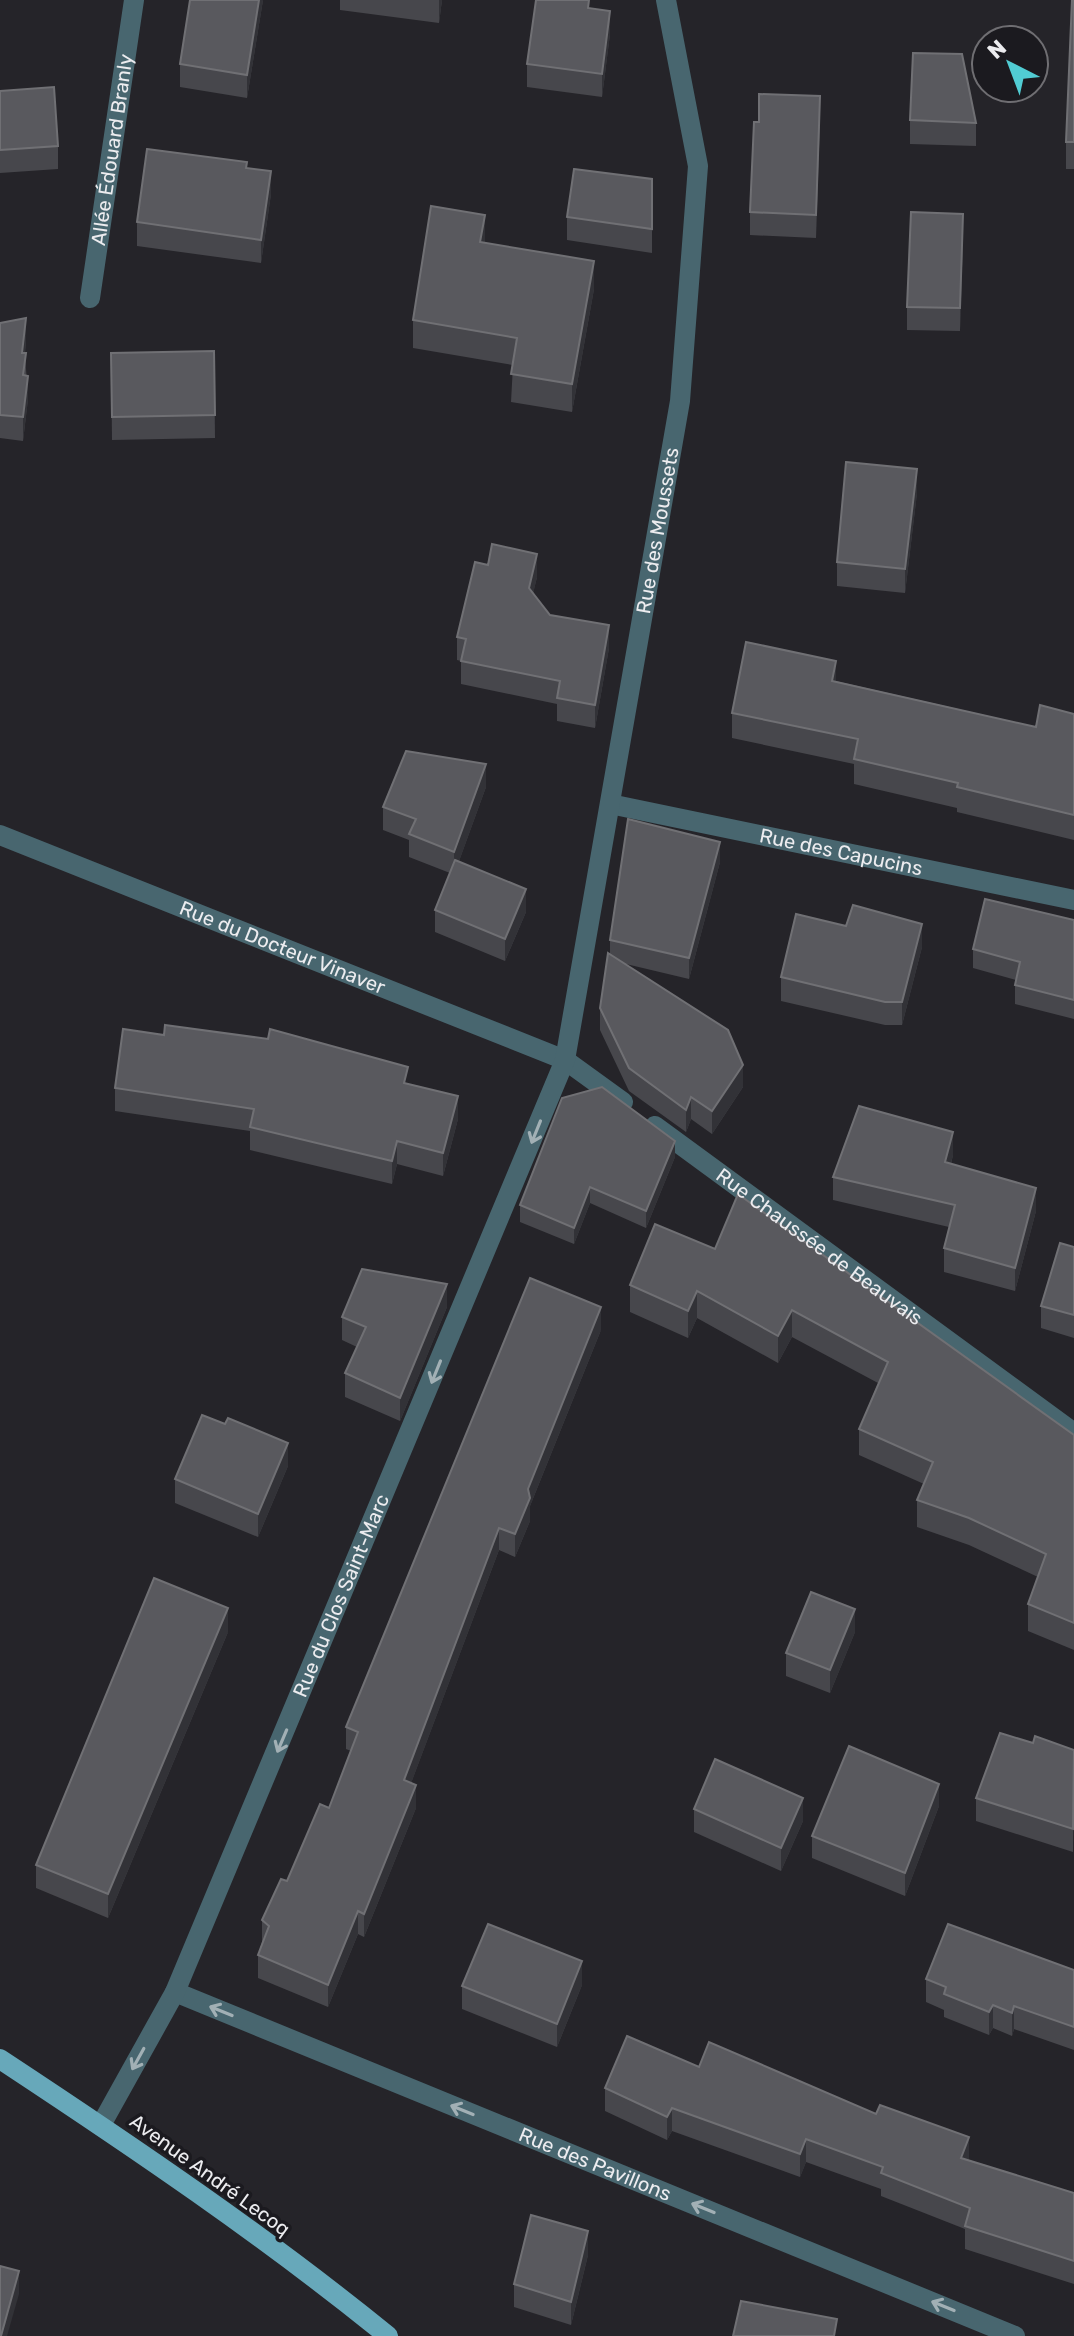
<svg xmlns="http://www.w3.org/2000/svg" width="1074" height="2336" viewBox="0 0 1074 2336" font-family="Rubik,sans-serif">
  <rect width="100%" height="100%" fill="#252429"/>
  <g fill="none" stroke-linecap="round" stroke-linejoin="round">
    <g stroke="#48666f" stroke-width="20">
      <path id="s1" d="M90,298L134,0"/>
      <path id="s2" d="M610,804L1074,900"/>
      <path id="s3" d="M0,835L565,1060L623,1102"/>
      <path id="s4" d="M655,1126L1074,1433"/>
      <path id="s5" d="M175,1992L1015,2336"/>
      <path id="s6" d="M101,2125L175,1992L565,1060L680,401L698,166L666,0"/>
    </g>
    <path stroke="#67a8ba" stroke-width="20" d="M0,2059C132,2146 265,2236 388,2336"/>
  </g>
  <g fill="#47474c">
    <polygon points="263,0 247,98 180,87 180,64"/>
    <polygon points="340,0 442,0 439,23 340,10"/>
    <polygon points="1074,0 1074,169 1066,169 1066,142"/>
    <polygon points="610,34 602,97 527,87 527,64"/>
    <polygon points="0,91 58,146 58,169 0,173"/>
    <polygon points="820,120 816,238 750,235 750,212"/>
    <polygon points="910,120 976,123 976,146 910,144"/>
    <polygon points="247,168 271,194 261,263 137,246 137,222"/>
    <polygon points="652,179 652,253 567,240 567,217"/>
    <polygon points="963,237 960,331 907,330 907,307"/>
    <polygon points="485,243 594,289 572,412 511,402 513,365 413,348 413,320"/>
    <polygon points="0,323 26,341 25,353 28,399 23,441 0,438"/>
    <polygon points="214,351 215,438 112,440 111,353"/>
    <polygon points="917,493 905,593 837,586 837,562"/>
    <polygon points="537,577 533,593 550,615 609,648 595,728 557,721 557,704 461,684 461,661 457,660 457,637"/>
    <polygon points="836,681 1036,727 1074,714 1074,840 957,812 957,808 854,784 854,764 732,738 732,713"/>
    <polygon points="486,787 459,861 526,912 505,961 435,932 435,910 450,873 409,857 409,840 383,830 383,807"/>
    <polygon points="720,862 689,979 626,964 743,1087 712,1134 691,1119 686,1132 629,1091 600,1030 600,1008 610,954 610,940"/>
    <polygon points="1074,920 1074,1019 1015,1004 1015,985 1016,980 973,968 973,949"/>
    <polygon points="846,926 922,947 902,1025 885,1025 781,1001 781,977"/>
    <polygon points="408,1083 458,1119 443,1176 397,1164 392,1184 250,1150 250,1131 115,1111 115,1088"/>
    <polygon points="953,1155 951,1164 1036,1211 1015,1291 944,1272 944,1248 949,1227 833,1200 833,1177"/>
    <polygon points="675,1157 646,1228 590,1203 574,1244 520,1222 520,1205"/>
    <polygon points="655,1224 1074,1435 1074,1650 1028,1631 1028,1604 1038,1577 969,1545 917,1527 917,1500 924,1484 859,1455 859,1429 878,1383 792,1337 778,1363 697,1318 688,1338 630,1312 630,1285"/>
    <polygon points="1074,1247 1074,1338 1041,1328 1041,1306"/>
    <polygon points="447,1307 400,1421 345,1397 345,1373 357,1347 342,1340 342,1317"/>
    <polygon points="601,1330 530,1506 530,1521 515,1557 499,1550 411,1783 416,1808 364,1937 358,1934 328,2007 258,1978 258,1955 262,1942 262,1920 287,1881 329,1808 351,1751 346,1749 346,1727"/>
    <polygon points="288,1466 258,1537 175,1503 175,1479"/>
    <polygon points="228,1632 108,1918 36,1888 36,1865"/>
    <polygon points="855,1632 830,1693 786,1676 786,1653"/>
    <polygon points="1033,1743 1074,1750 1073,1852 976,1821 976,1798"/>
    <polygon points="939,1806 905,1896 812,1858 812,1836"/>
    <polygon points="694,1809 803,1821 781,1871 694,1832"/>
    <polygon points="1074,1970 1074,2050 1014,2029 1012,2036 993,2028 989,2035 944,2017 944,2010 926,2002 926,1979"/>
    <polygon points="582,1985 557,2047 462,2009 462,1986"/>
    <polygon points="699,2067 969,2160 1074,2193 1074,2284 965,2249 965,2229 881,2196 881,2189 806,2162 800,2177 672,2131 667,2140 605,2111 605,2088"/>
    <polygon points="588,2255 571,2325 514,2307 514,2284"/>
  </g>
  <g fill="#323237">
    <polygon points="259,0 263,0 247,98 247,75"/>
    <polygon points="439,0 442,0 439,23"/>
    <polygon points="610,11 610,34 602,97 602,74"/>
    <polygon points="271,171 271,194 261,263 261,240"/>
    <polygon points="963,214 963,237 960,331 960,308"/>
    <polygon points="485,215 485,243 480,242"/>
    <polygon points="594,261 594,289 572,412 572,384"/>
    <polygon points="26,318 26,341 22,376 22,353"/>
    <polygon points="28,376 28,399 23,441 23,417"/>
    <polygon points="917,469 917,493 905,593 905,569"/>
    <polygon points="537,554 537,577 529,611 529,588"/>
    <polygon points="609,625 609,648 595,728 595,705"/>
    <polygon points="836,661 836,686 832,681"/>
    <polygon points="486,764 486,787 454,875 454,852"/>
    <polygon points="720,842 720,862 689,979 689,958"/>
    <polygon points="526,889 526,912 505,961 505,939"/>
    <polygon points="922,924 922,947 902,1025 902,1002"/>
    <polygon points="743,1065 743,1087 712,1134 712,1111"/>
    <polygon points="458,1096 458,1119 443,1176 443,1153"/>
    <polygon points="691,1097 691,1119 686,1132 686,1110"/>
    <polygon points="953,1132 953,1155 945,1185 945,1162"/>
    <polygon points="397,1141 397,1164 392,1184 392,1161"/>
    <polygon points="675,1141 675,1157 646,1228 646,1211"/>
    <polygon points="590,1187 590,1203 574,1244 574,1228"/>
    <polygon points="1036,1188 1036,1211 1015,1291 1015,1268"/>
    <polygon points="447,1284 447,1307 400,1421 400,1398"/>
    <polygon points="697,1291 697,1318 688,1338 688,1311"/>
    <polygon points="601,1307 601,1330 530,1506 530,1521 515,1557 515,1534 528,1489"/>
    <polygon points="792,1310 792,1337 778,1363 778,1336"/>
    <polygon points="288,1443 288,1466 258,1537 258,1514"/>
    <polygon points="499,1528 499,1550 404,1802 404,1780"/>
    <polygon points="228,1608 228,1632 108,1918 108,1894"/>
    <polygon points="855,1609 855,1632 830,1693 830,1670"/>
    <polygon points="939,1784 939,1806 905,1896 905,1873"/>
    <polygon points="416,1785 416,1808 364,1937 364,1914"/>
    <polygon points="803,1798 803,1821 781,1871 781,1848"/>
    <polygon points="358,1911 358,1934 328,2007 328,1985"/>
    <polygon points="582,1961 582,1985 557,2047 557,2024"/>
    <polygon points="993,2005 993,2028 989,2035 989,2012"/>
    <polygon points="1014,2006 1014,2029 1012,2036 1012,2013"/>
    <polygon points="672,2108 672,2131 667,2140 667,2117"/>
    <polygon points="969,2137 969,2160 961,2158"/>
    <polygon points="806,2139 806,2162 800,2177 800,2154"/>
    <polygon points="588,2231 588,2255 571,2325 571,2302"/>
    <polygon points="19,2271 19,2294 7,2336 1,2336"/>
  </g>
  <g fill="#59595e" stroke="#707074" stroke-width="2">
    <polygon points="190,0 259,0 247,75 180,64"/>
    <polygon points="536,0 589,0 588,8 610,11 602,74 527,64"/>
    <polygon points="1072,0 1074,0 1074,142 1066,142"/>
    <polygon points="913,53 962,54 976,123 910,120"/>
    <polygon points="54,87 58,146 0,150 0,91"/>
    <polygon points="759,94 820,96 816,215 750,212 754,122 759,122"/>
    <polygon points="147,149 247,162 246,168 271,171 261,240 137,222"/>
    <polygon points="574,169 652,179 652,229 567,217"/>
    <polygon points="431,206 485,215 480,242 594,261 572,384 511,374 517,338 413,320"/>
    <polygon points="911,212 963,214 960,308 907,307"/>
    <polygon points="26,318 22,353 26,353 23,375 28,376 23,417 0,415 0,323"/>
    <polygon points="214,351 215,415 112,417 111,353"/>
    <polygon points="846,462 917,469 905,569 837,562"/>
    <polygon points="492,544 537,554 529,588 550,615 609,625 595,705 557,698 560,681 461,661 466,639 457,637 475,562 488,565"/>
    <polygon points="746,642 836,661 832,681 1036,727 1040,705 1074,714 1074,815 957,787 958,783 854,759 858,739 732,713"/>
    <polygon points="406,751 486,764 454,852 409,834 416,819 383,807"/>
    <polygon points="628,819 720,842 689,958 610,940"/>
    <polygon points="455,860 526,889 505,939 435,910"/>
    <polygon points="985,899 1074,920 1074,1000 1015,985 1020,962 973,949"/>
    <polygon points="853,905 922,924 902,1002 885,1002 781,977 796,914 846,926"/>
    <polygon points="608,953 728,1030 743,1065 712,1111 691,1097 686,1110 629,1068 600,1008"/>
    <polygon points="165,1025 268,1039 270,1029 408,1067 404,1083 458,1096 443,1153 397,1141 392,1161 250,1127 254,1109 115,1088 123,1029 164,1035"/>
    <polygon points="602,1087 675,1141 646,1211 590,1187 574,1228 520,1205 562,1098"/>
    <polygon points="859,1106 953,1132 945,1162 1036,1188 1015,1268 944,1248 955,1205 833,1177"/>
    <polygon points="738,1194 1074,1435 1074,1623 1028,1604 1046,1554 969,1518 917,1500 933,1462 859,1429 888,1362 792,1310 778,1336 697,1291 688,1311 630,1285 655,1224 715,1249"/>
    <polygon points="1060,1243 1074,1247 1074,1315 1041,1306"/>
    <polygon points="362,1269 447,1284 400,1398 345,1373 366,1327 342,1317"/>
    <polygon points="530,1278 601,1307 528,1489 530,1498 515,1534 499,1528 404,1780 416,1785 364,1914 358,1911 328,1985 258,1955 269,1926 262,1920 281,1879 287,1881 320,1804 329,1808 358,1732 346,1727"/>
    <polygon points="202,1415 225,1424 228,1418 288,1443 258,1514 175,1479"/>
    <polygon points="154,1578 228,1608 108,1894 36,1865"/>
    <polygon points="811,1592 855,1609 830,1670 786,1653"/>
    <polygon points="1000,1733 1033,1743 1035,1736 1074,1750 1073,1829 976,1798"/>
    <polygon points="849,1746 939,1784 905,1873 812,1836"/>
    <polygon points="715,1759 803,1798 781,1848 694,1809"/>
    <polygon points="488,1924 582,1961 557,2024 462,1986"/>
    <polygon points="948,1924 1074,1970 1074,2027 1014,2006 1012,2013 993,2005 989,2012 944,1994 946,1987 926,1979"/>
    <polygon points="627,2036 699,2067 709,2042 876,2114 880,2105 969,2137 961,2158 1074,2193 1074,2261 965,2226 970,2208 881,2173 883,2167 806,2139 800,2154 672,2108 667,2117 605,2088"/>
    <polygon points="531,2215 588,2231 571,2302 514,2284"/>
    <polygon points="0,2266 19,2271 1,2336 0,2336"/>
    <polygon points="741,2301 837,2319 834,2336 733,2336"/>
  </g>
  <defs><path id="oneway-shaft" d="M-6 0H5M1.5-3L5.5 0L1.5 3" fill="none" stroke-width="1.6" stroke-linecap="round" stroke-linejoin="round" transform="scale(2)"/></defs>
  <g stroke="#a2b0b5">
    <use href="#oneway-shaft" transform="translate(536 1132) rotate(112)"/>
    <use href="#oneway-shaft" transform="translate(436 1372) rotate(112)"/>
    <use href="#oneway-shaft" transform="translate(282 1741) rotate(113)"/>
    <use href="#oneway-shaft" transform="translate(221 2011) rotate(-158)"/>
    <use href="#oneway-shaft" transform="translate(138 2059) rotate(119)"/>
    <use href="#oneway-shaft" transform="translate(462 2110) rotate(-158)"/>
    <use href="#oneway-shaft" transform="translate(703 2208) rotate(-158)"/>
    <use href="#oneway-shaft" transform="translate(943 2306) rotate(-158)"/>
  </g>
  <g text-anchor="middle" stroke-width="7" stroke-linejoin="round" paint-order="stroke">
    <g font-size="20" fill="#ececef" stroke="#1b1a1f">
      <text dy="7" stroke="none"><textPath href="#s1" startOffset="150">Allée Édouard Branly</textPath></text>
      <text dy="7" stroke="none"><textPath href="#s6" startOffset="1700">Rue des Moussets</textPath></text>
      <text dy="7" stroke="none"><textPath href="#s2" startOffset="236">Rue des Capucins</textPath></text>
      <text dy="7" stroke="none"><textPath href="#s3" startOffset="304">Rue du Docteur Vinaver</textPath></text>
      <text dy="7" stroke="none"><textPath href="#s4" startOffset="204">Rue Chaussée de Beauvais</textPath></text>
      <text dy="7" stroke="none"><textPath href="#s6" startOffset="582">Rue du Clos Saint-Marc</textPath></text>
      <text dy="7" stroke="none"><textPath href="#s5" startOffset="454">Rue des Pavillons</textPath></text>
      <text transform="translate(210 2175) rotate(36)" y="7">Avenue André Lecoq</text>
    </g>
  </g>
  <g transform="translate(1010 64) rotate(318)"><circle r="38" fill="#1b1a1f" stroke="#6f6e72" stroke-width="2"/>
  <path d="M0-6L14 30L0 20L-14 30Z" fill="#51ccd3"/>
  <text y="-12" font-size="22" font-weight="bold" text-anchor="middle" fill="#ececef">N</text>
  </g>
</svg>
